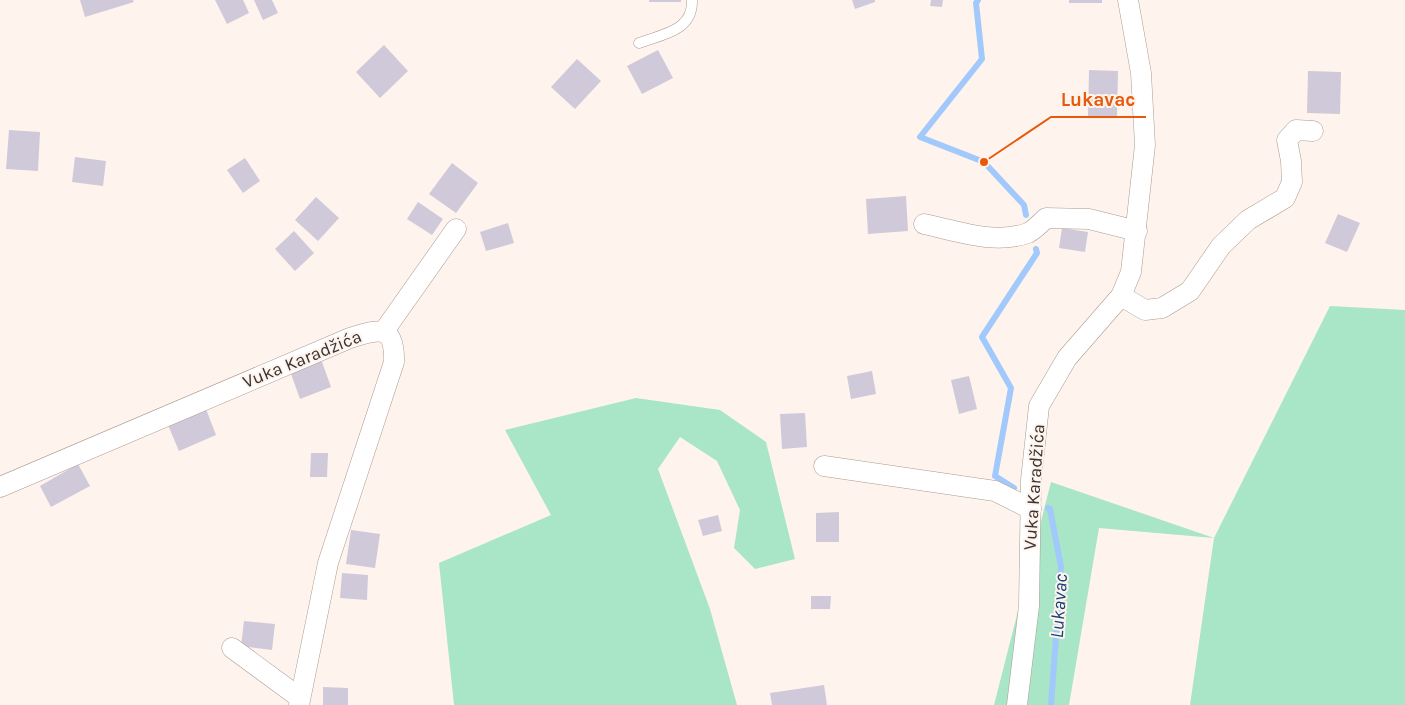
<svg xmlns="http://www.w3.org/2000/svg" width="1405" height="705" viewBox="0 0 1405 705" font-family="Karla,sans-serif">
  <rect width="100%" height="100%" fill="#fef4ed"/>
  <g fill="#a9e5c7">
    <polygon points="1330,306 1405,310 1405,705 1190,705 1214,538 1099,528 1069,705 994,705 1051,482 1214,538"/>
    <polygon points="636,398 720,410 766,442 795,559 755,569 734,548 740,510 717,461 680,437 658,469 710,609 737,705 454,705 439,563 551,515 505,430"/>
  </g>
  <g fill="none" stroke-linecap="round" stroke-linejoin="round">
    <g stroke="#a2c9fb" stroke-width="6">
      <polyline points="978,0 976,3 982,59 920,137 984,162 1024,205 1026,215"/>
      <polyline points="1014,488 995,476 1011,388 982,337 1037,253 1036,249"/>
      <polyline points="1048,508 1050,509 1061,567 1051,705"/>
    </g>
  </g>
  <g fill="#d0c9d9">
    <polygon points="80,0 133,0 134,2 85,17"/>
    <polygon points="215,0 243,0 249,13 227,24"/>
    <polygon points="254,0 272,0 278,13 263,20"/>
    <rect x="649" y="0" width="32" height="2"/>
    <polygon points="852,0 875,0 875,2 855,9"/>
    <polygon points="931,0 943,0 942,7 930,6"/>
    <rect x="1069" y="0" width="33" height="3"/>
    <polygon points="384,45 408,71 380,98 356,72"/>
    <polygon points="658,50 673,78 642,94 627,66"/>
    <polygon points="577,59 601,81 575,109 551,87"/>
    <polygon points="1089,70 1118,71 1117,117 1088,116"/>
    <polygon points="1308,71 1341,72 1340,114 1307,113"/>
    <polygon points="9,130 40,132 38,171 6,169"/>
    <polygon points="75,157 106,161 103,186 72,182"/>
    <polygon points="245,158 260,181 243,193 227,170"/>
    <polygon points="452,163 478,183 456,213 429,194"/>
    <polygon points="906,196 908,231 868,234 866,199"/>
    <polygon points="316,197 339,218 318,241 295,220"/>
    <polygon points="418,202 443,219 432,235 407,219"/>
    <polygon points="1338,214 1360,223 1347,252 1325,243"/>
    <polygon points="508,223 514,243 486,251 480,232"/>
    <polygon points="1062,228 1088,232 1085,252 1059,248"/>
    <polygon points="294,231 314,253 295,271 275,249"/>
    <polygon points="321,359 331,387 300,399 290,371"/>
    <polygon points="872,371 876,394 851,399 847,376"/>
    <polygon points="969,376 977,409 959,414 951,380"/>
    <polygon points="206,409 216,435 179,451 168,425"/>
    <polygon points="805,413 807,447 782,449 780,414"/>
    <polygon points="311,453 328,453 327,477 310,477"/>
    <polygon points="78,464 90,486 51,507 40,486"/>
    <polygon points="839,512 839,542 816,542 816,513"/>
    <polygon points="718,515 722,531 703,536 698,520"/>
    <polygon points="351,530 380,534 375,568 346,564"/>
    <polygon points="342,573 368,575 367,600 340,598"/>
    <polygon points="811,596 831,596 830,609 811,609"/>
    <polygon points="244,621 275,624 272,650 241,646"/>
    <polygon points="824,685 827,705 772,705 770,693"/>
    <polygon points="323,687 348,688 348,705 323,705"/>
  </g>
  <g fill="none" stroke-linecap="round" stroke-linejoin="round">
    <defs>
      <path id="service" d="M639,43C663,34 693,31 692,0"/>
      <g id="minor">
        <path d="M924,224C957,231 995,245 1028,233C1034,230 1041,223 1046,218L1089,219L1137,231"/>
        <polyline points="1121,296 1145,310 1162,308 1190,291 1221,246 1248,220 1285,198 1292,182 1291,161 1287,140 1296,130 1313,131"/>
        <polyline points="384,331 456,229"/>
        <polyline points="824,466 995,491 1031,509"/>
        <path d="M0,487L350,338C380,328 395,325 394,362L328,563L299,705"/>
        <polyline points="232,648 300,698"/>
        <polyline points="1017,705 1029,606 1031,480 1039,406 1067,358 1121,296 1131,272 1145,145 1141,73 1128,0"/>
      </g>
    </defs>
    <use href="#service" stroke="#aa9a90" stroke-width="11"/>
    <use href="#minor" stroke="#aa9a90" stroke-width="21"/>
    <use href="#service" stroke="#fff" stroke-width="10"/>
    <use href="#minor" stroke="#fff" stroke-width="20"/>
  </g>
  <g text-anchor="middle" stroke-width="4" stroke-linejoin="round" paint-order="stroke">
    <g font-size="18" fill="#3a332f" stroke="#fef4ed">
      <text transform="translate(302 359) rotate(-22)" y="6">Vuka Karadžića</text>
      <text transform="translate(1034 487) rotate(-86)" y="6">Vuka Karadžića</text>
    </g>
    <g font-size="19" font-style="italic" fill="#124279" stroke="#fef4ed">
      <text transform="translate(1058 606) rotate(-86)" y="7">Lukavac</text>
    </g>
  </g>
  <path fill="none" stroke="#e8590c" stroke-width="2" d="M984 162L1051 117H1146"/>
  <circle fill="#e8590c" stroke="#fef4ed" stroke-width="2" cx="984" cy="162" r="5"/>
  <g font-size="19" text-anchor="middle" font-weight="bold" fill="#e8590c" stroke="#fef4ed" stroke-width="4" stroke-linejoin="round" paint-order="stroke">
    <text x="1098" y="106">Lukavac</text>
  </g>
</svg>
